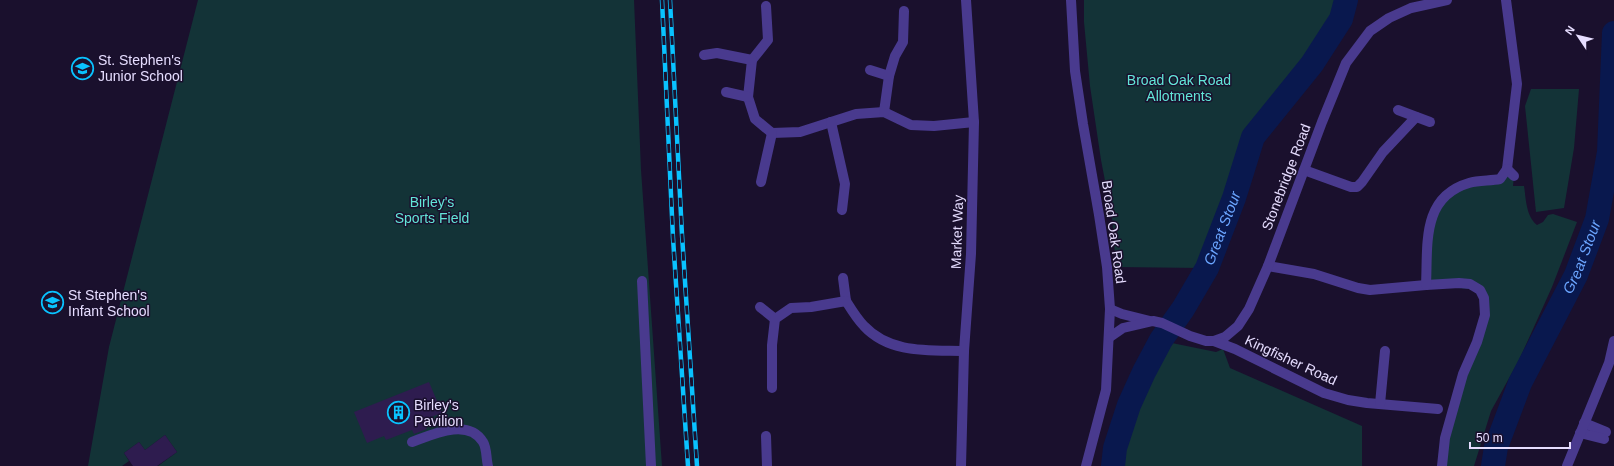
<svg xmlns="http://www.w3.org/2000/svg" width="1614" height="466" viewBox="0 0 1614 466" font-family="Arial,sans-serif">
  <rect width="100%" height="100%" fill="#1a102d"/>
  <g fill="#133337">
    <polygon points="198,0 634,0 641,170 662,466 158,466 177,452 165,435 145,450 139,442 124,453 129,461 122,466 88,466 109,347"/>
    <polygon points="1084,0 1342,0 1337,17 1309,63 1251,137 1242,158 1230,198 1203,268 1116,267 1112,217 1101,160 1090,86 1084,22"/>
    <polygon points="1531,89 1579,89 1574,148 1564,208 1536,212 1525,106"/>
    <path d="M1507,169L1514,176L1513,186H1524C1526,199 1526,216 1537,225L1543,222L1548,215L1553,214L1577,222L1552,287L1519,360L1491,411L1474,466H1442L1445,438L1485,315L1480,290L1426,285L1431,219L1455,189L1488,181Z"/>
    <polygon points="1167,342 1216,352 1223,349 1230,368 1362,426 1362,466 1119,466 1128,429"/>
  </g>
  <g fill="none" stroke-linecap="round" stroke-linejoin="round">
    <g stroke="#09184e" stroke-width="24">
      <path id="s1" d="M1113,466L1115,448L1129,405L1144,372L1161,340L1183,309L1207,268L1234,198L1253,137L1312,64L1341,19L1346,0"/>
      <path id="s2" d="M1493,466L1496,447L1520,383L1576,275L1597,219L1609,152L1614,33"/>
    </g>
  </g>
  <g fill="#2e1c4f">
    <polygon points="429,382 442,413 423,420 427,429 414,434 412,430 386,440 384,436 367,443 354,412"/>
    <polygon points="165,435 177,452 157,466 133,466 124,453 139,442 145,450"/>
  </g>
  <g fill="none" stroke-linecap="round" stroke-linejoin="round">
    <g stroke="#493a8e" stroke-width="10">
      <polyline points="1071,0 1075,71 1083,124 1099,215 1107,267 1110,309 1106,390 1086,466"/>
      <polyline points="1506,0 1517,84 1507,169"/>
      <polyline points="766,6 768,40 752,60 748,97 755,119 772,133 800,132 856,114 884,112 911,125 934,126 974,122"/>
      <polyline points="704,55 717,53 752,60"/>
      <polyline points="870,70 889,76"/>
      <polyline points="726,92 748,97"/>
      <polyline points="1398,110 1430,122"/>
      <polyline points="884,112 889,76 895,56 903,42 904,11"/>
      <polyline points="831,122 845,184 842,210"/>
      <polyline points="1507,169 1514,176"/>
      <polyline points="1304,170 1351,187 1357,187 1362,182 1383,152 1416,117"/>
      <polyline points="761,182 772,133"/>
      <polyline points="1268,266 1314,274 1358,288 1370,290 1426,285 1459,283 1470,284 1480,290 1484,298 1485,315 1477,342 1463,374 1445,438 1442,466"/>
      <polyline points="843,278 846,301"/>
      <polyline points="642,281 651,466"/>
      <path d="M1426,285C1428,245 1421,197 1469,183C1479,180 1490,181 1500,179L1507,169"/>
      <polyline points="760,307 775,319"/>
      <polyline points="1110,309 1122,314 1150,321"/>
      <polyline points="1110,337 1123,328 1153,321 1162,323 1190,336 1206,341 1214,341 1225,337 1238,326 1249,309 1268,266 1322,122 1346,63 1370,31 1389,18 1411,8 1447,0"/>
      <polyline points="1214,341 1235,349 1324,393 1348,400 1367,403 1438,409"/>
      <path d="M772,388V345L775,319L791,308L811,307L846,301C851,309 857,319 864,326C890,354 929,350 964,351"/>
      <polyline points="1380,404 1385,351"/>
      <polyline points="1584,423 1606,432"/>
      <polyline points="1580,433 1604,439"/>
      <polyline points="766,436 767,466"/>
      <path d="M412,442C431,435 468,417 483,442C487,448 486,459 488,466"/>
      <polyline points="961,466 964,351 971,254 974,122 966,0"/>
      <polyline points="1567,466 1609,363 1614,341"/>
    </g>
    <defs>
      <g id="rail">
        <polyline points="662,0 673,238 688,466"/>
        <polyline points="670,0 682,235 697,466"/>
      </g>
    </defs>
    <use href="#rail" stroke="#09c2ff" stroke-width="4.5"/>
    <use href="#rail" stroke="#1a102d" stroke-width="3" stroke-dasharray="9" stroke-linecap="butt"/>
  </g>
  <defs>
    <symbol id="school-ring" viewBox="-11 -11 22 22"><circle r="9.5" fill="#1a102d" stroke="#09c2ff" stroke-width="1.5"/><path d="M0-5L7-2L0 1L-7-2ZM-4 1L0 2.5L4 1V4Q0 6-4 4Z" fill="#09c2ff"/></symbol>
    <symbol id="building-ring" viewBox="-11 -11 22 22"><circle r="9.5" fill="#1a102d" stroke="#09c2ff" stroke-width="1.5"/><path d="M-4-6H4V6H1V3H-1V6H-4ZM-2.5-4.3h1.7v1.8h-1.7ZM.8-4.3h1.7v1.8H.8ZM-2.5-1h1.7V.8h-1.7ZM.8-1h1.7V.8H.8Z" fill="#09c2ff"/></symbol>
  </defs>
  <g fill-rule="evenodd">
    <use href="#school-ring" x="70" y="56" width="25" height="25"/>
    <use href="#school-ring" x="40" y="290" width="25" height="25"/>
    <use href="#building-ring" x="386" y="400" width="25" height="25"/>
  </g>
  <g text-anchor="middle" stroke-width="3" stroke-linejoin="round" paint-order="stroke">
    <g font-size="14" fill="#e6ddff" stroke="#1a102d" text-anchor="start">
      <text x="98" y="65">St. Stephen's<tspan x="98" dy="16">Junior School</tspan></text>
      <text x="68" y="300">St Stephen's<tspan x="68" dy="16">Infant School</tspan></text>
      <text x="414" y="410">Birley's<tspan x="414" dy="16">Pavilion</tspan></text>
    </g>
    <g font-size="14" fill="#62e6d8" stroke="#1a102d">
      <text x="1179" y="85">Broad Oak Road<tspan x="1179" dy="16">Allotments</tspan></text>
      <text x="432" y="207">Birley's<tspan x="432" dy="16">Sports Field</tspan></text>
    </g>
    <g font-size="14" fill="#e6ddff" stroke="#1a102d">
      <text transform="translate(1286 177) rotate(-69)" y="5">Stonebridge Road</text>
      <text transform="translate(957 232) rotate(-88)" y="5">Market Way</text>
      <text transform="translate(1114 232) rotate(82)" y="5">Broad Oak Road</text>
      <text transform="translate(1291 360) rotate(25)" y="5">Kingfisher Road</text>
    </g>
    <g font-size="15" font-style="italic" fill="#6ba5ff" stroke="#1a102d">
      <text dy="5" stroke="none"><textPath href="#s1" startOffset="264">Great Stour</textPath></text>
      <text dy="5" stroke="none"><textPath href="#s2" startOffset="228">Great Stour</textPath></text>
    </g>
  </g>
  <g transform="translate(1578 36) rotate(305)" stroke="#1a102d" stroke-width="3" paint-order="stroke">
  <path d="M0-3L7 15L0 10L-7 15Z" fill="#e6ddff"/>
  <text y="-6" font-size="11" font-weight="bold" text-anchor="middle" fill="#e6ddff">N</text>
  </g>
  <path d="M1470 442v6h100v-6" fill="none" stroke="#e6ddff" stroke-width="2"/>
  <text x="1476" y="442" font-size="12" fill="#e6ddff" stroke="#1a102d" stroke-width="3" paint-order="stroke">50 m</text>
</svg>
